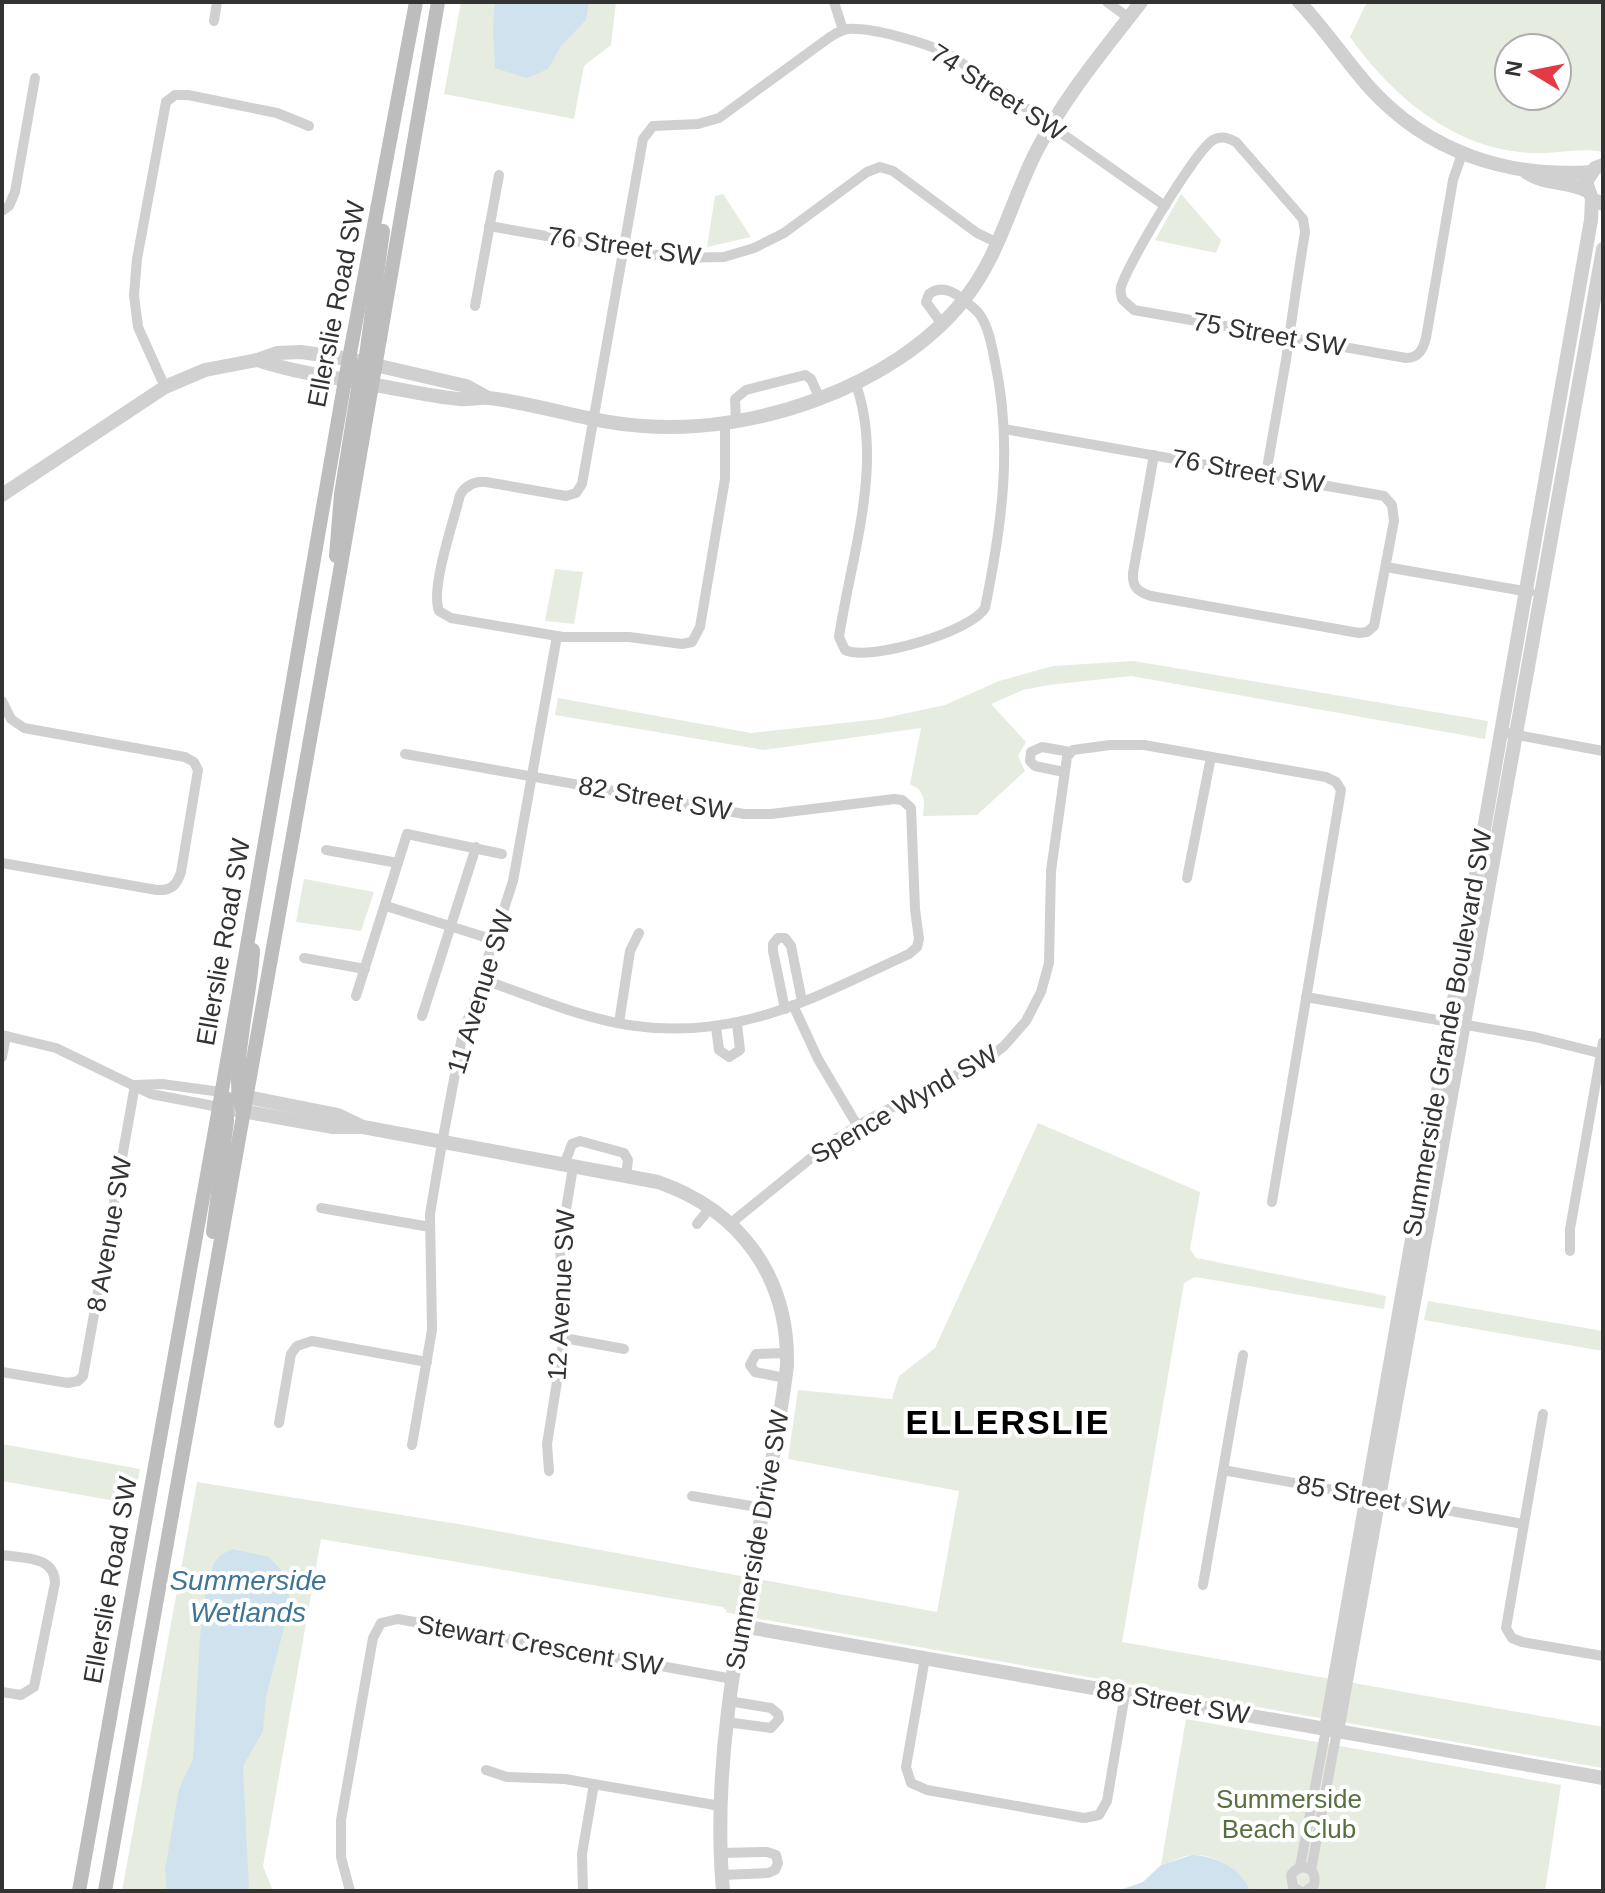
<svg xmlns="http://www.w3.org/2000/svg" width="1605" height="1893" viewBox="0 0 1605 1893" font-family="Helvetica,sans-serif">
  <rect width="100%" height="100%" fill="#fff"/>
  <g fill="#e6ecdf" fill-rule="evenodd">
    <polygon points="461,2 616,2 611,45 584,66 574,119 444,94"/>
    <path d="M1367,2H1603V152C1580,147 1553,155 1529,153C1453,148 1393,97 1350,37ZM1509,48H1557V96H1509Z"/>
    <polygon points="723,194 751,237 707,247 715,196"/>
    <polygon points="1181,194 1221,240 1216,253 1155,240"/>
    <polygon points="555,569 583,572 574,624 545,621"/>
    <path d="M1134,661L1488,721L1485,739L1131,676L1049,685L1023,690L991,704L1026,742L1018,756L1025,771L977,815L923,816C925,800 925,791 910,784L921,728L764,750L555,715L558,698L751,733L880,719L945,705L999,681L1053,666Z"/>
    <polygon points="304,879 374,892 361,931 296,922"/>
    <polygon points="1038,1123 1200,1192 1190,1249 1196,1258 1386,1296 1384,1309 1195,1277 1184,1283 1122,1642 1603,1727 1603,1768 760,1619 725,1612 727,1611 723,1607 321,1539 263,1866 273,1891 122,1891 197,1482 464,1525 937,1612 959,1491 788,1459 798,1390 892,1399 899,1376 935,1348"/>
    <polygon points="1428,1301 1603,1331 1603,1351 1424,1320"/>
    <polygon points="2,1444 140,1469 133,1504 2,1481"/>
    <path d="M1186,1719L1561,1785L1545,1891H1250C1239,1868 1212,1851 1186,1856C1178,1858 1169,1863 1161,1865Z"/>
  </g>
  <g fill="#cfe2ee">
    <polygon points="495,2 589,2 586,20 561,46 548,69 527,78 495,68 493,26"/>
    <polygon points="232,1549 269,1557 291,1581 286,1620 266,1697 263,1731 243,1766 249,1891 167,1891 165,1870 179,1789 193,1759 200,1638 206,1590 214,1563 221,1555"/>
    <path d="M1192,1855C1217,1856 1241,1868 1250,1891H1117L1143,1882L1161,1865Z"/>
  </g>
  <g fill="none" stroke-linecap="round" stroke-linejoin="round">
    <g stroke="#d0d0d0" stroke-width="10">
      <polyline points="834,2 843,30"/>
      <polyline points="1107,2 1129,18"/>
      <polyline points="214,21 217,2"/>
      <polyline points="2,211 9,206 15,192 35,78"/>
      <polyline points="489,226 673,258 724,257 754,248 784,233 867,172 880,167 893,171 977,233 998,243"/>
      <polyline points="475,306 499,175"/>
      <path d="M855,382C885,462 851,556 839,637L845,650C870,662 972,631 985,608C1002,525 1013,445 995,362C992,347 989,328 980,315C975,308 968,304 961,298C951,290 940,286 929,294L926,302L942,324"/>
      <polyline points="165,387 138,327 134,295 137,259 166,102 175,95 188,95 277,113 309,126"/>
      <polyline points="736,422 735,399 746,390 805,375 811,379 819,397"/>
      <path d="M725,423V479L700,627L692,642L682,644L629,637H563L451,618L439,611C430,588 454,521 460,495C466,485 474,481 486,482L566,496L576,493L582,484L643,139L653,126L698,124L719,118L830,37C835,34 841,30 847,29C872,27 926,43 949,54L1165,206"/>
      <path d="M1004,429L1384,496L1392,505L1394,521L1374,626L1367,632L1359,633L1151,596C1138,592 1132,587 1133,573L1154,455"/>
      <path d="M1266,474L1286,360C1292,317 1298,275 1305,232L1303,219L1236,142C1228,138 1221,135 1213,140C1195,151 1127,265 1121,287C1120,293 1121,293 1122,299L1134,310L1406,358C1419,358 1423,349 1426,338L1453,180L1462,154"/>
      <polyline points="1386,567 1530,592"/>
      <path d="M2,701L11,719L24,728L185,757L194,762L198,770L181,872C177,885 171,891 157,890L2,863"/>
      <polyline points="1501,732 1603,751"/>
      <path d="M405,754L744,814H771L894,799L902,800L911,808L915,909L919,939L917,947L909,954C813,998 737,1042 628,1025C578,1017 529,995 481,979"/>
      <polyline points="1064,772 1035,766 1030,761 1031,752 1042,747 1070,752"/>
      <polyline points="326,850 398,863"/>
      <polyline points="1187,878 1211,757"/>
      <polyline points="386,906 494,940"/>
      <polyline points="304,958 365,969"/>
      <polyline points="356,996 407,834 502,854"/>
      <polyline points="1306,997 1535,1037 1603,1054"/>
      <polyline points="793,1005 818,1059 857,1125"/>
      <polyline points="785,1009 773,951 773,944 778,938 785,938 791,946 802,1001"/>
      <polyline points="422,1016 476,847"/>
      <polyline points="619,1023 630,951 639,933"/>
      <polyline points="716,1027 719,1050 729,1057 740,1050 737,1024"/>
      <polyline points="2,1035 56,1048 151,1094 219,1107"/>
      <polyline points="2,1057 6,1036"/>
      <polyline points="135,1085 162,1084 221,1092"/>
      <polyline points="564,1165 572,1144 580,1141 624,1153 628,1160 626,1175"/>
      <polyline points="321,1208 430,1227"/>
      <polyline points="731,1223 832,1141 869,1119 986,1060 1004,1046 1026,1021 1041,992 1049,963 1051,871 1067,757 1073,750 1110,745 1144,745 1326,777 1336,782 1341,790 1272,1202"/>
      <polyline points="697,1224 710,1208"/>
      <polyline points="1570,1251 1570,1229 1603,1042"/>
      <polyline points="564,1338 624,1349"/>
      <polyline points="2,1372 68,1383 78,1381 83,1376 135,1085"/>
      <polyline points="785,1378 755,1372 750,1365 756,1354 787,1353"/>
      <polyline points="1543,1414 1506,1628 1512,1638 1522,1642 1603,1656"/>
      <polyline points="279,1423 291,1354 297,1346 312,1341 427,1362"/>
      <polyline points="412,1445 432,1330 430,1214 442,1143 462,1037 513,881 557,636"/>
      <polyline points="1223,1470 1523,1524"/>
      <polyline points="549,1471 547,1444 564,1338 560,1246 573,1167"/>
      <polyline points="692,1496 763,1508"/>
      <path d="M2,1555C23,1558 55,1556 55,1583L34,1687L21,1695L2,1692"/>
      <polyline points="1203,1585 1243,1355"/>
      <polyline points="925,1658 906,1767 911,1783 927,1790 1084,1818 1099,1815 1107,1801 1125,1694"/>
      <polyline points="726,1722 771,1728 779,1719 778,1714 771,1708 729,1701"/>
      <polyline points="486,1770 507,1777 565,1779 720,1806"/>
      <polyline points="720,1853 767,1852 776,1855 778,1863 775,1870 768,1873 721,1875"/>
      <polyline points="1300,1867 1326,1729"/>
      <polyline points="1311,1870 1337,1731"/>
      <polyline points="350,1891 341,1857 341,1820 373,1638 381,1623 398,1619 733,1679"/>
      <polyline points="583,1891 582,1854 594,1784"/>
      <path d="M1300,1891L1293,1887L1291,1875C1301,1861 1318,1868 1314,1885L1306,1891"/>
    </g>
    <g stroke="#d0d0d0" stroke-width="14">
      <path d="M1299,2C1325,29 1345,60 1370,88C1428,152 1507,178 1592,172"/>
      <polyline points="1603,165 1595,168 1586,182 1592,199 1603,204"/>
      <path d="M1525,171C1543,186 1568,180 1587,191"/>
      <path d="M257,360C292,372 328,376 363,383C395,388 427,396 459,399C469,400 479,397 489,398C541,404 590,423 643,426C752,435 894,387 963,301C1000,256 1011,200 1037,150C1065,96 1105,49 1141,2"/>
      <polyline points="2,495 165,387 205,370 257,360 277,353 301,352 349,359 466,386 486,397"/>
      <polyline points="237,1095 338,1115 363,1127"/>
      <path d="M219,1107L333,1127H363L658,1182C741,1211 789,1277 787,1366C765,1541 707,1713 723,1891"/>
      <polyline points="742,1626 1603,1778"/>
      <polyline points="1326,1729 1591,220 1592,199"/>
      <polyline points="1337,1731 1603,249"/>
    </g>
    <g stroke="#bdbdbd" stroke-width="14">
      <polyline points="370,380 365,363 383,231"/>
      <polyline points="336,556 341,494 359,382 359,374 349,359"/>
      <path d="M242,1108C229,1077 252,990 253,950"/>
      <polyline points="213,1232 227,1121 226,1098"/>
      <polyline points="79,1891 217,1119 345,380 416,2"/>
      <polyline points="105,1891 337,588 438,2"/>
    </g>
  </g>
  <g text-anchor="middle" stroke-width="8" stroke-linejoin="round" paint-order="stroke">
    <g font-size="26" fill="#333" stroke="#fff">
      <text transform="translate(998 92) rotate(33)" y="9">74 Street SW</text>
      <text transform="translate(624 246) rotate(8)" y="9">76 Street SW</text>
      <text transform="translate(336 304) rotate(-79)" y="9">Ellerslie Road SW</text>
      <text transform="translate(1269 334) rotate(10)" y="9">75 Street SW</text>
      <text transform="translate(1248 471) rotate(10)" y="9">76 Street SW</text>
      <text transform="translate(655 798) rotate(10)" y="9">82 Street SW</text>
      <text transform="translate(223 942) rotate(-80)" y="9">Ellerslie Road SW</text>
      <text transform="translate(480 992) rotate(-73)" y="9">11 Avenue SW</text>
      <text transform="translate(1447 1033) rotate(-80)" y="9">Summerside Grande Boulevard SW</text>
      <text transform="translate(904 1104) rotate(-30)" y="9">Spence Wynd SW</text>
      <text transform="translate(109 1234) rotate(-80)" y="9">8 Avenue SW</text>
      <text transform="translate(561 1295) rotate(-87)" y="9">12 Avenue SW</text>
      <text transform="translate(1373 1497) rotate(10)" y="9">85 Street SW</text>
      <text transform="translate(757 1540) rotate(-80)" y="9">Summerside Drive SW</text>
      <text transform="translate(110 1580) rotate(-80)" y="9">Ellerslie Road SW</text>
      <text transform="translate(540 1645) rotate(10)" y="9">Stewart Crescent SW</text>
      <text transform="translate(1173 1702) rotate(10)" y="9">88 Street SW</text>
    </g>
    <g font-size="26" fill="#56703f" stroke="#fff">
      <text x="1289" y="1808">Summerside<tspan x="1289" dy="30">Beach Club</tspan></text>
    </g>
    <g font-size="28" font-style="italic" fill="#3f7597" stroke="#fff">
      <text x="248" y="1590">Summerside<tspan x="248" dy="32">Wetlands</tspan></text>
    </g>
    <g font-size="34" font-weight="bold" letter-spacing="2" fill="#000" stroke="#fff">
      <text x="1008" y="1434">ELLERSLIE</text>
    </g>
  </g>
  <rect width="1605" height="1893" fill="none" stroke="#333333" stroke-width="8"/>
  <g transform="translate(1533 72) rotate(280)"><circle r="38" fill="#ffffff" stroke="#adadad" stroke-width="2"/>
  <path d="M0-6L14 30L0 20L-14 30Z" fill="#e63946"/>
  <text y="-12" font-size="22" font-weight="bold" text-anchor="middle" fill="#333333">N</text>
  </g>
</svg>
